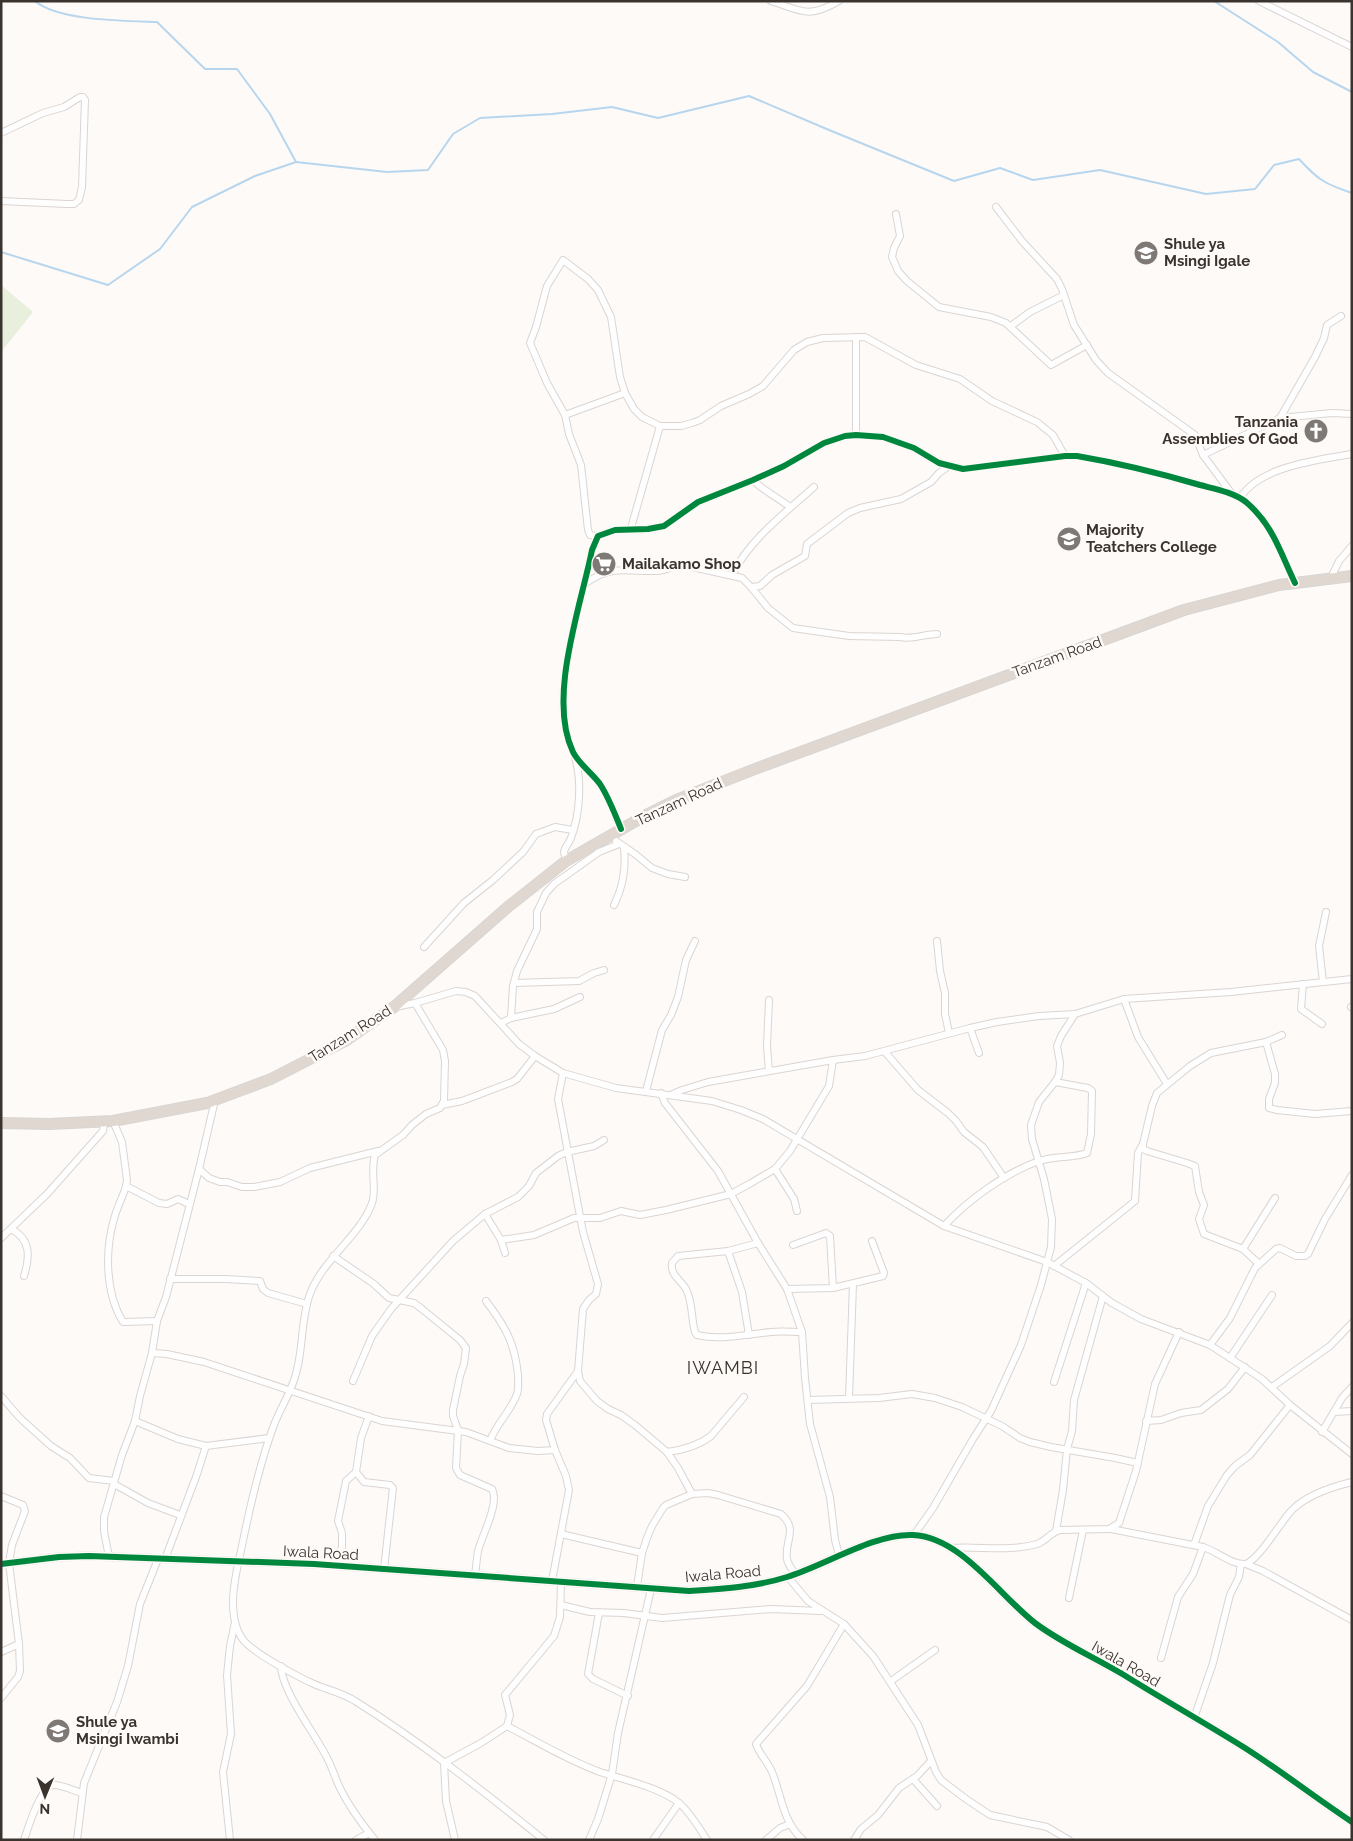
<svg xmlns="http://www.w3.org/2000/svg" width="1353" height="1841" viewBox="0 0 1353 1841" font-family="Raleway,sans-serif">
  <rect width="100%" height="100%" fill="#fdfaf8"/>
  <polygon fill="#e8efdc" points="1,285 33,312 1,352"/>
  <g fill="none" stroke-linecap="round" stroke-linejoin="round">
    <g stroke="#b7d6ee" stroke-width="2">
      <path d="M35,1C58,21 127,21 157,22L205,69H237L270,114L296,162"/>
      <polyline points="1214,1 1278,42 1313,72 1352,92"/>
      <path d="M1,252L108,285L160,249L192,207L255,176L296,162L387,172L428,170L453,134L480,118L552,114L612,107L658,118L749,96L829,130L954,181L1000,168L1033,180L1100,170L1206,194L1255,189L1274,165L1299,159C1318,180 1325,184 1352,193"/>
    </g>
    <defs>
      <g id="minor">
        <path d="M771,1C802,11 808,19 839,1"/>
        <polyline points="1259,1 1352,47"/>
        <polyline points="1,133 43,113 64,107 80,97 83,97 85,100 82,187 79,200 74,204 67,204 1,201"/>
        <polyline points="996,207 1022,241 1057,279 1062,289 1074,325 1096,360 1108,373 1195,435 1203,455 1232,494"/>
        <polyline points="896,214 900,236 894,248 892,257 898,271 907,281 939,307 991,317 1006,323 1051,365 1087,345"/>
        <polyline points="1011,326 1030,312 1064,295"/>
        <polyline points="856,337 856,435"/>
        <polyline points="565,415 625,393"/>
        <polyline points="1280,418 1315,357 1324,338 1327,325 1341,316"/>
        <polyline points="1203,455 1280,418 1332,413 1352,414"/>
        <path d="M753,480C761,489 780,499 790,507"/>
        <path d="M1240,498C1260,466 1318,460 1352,454"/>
        <polyline points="631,528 660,426"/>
        <polyline points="598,536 590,535 588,530 581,465 569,434 565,415 547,383 530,343 536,327 547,286 563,260 588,279 598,290 611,317 620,377 625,393 634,409 642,417 660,426 681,426 692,423 700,420 721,406 749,394 763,386 794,350 807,342 823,338 865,337 916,365 960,379 992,401 1037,422 1053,435 1065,456"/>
        <path d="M732,575C750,539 784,514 814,487"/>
        <polyline points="1331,578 1339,561 1352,546"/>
        <path d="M585,584C610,564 629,572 657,571C666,571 674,564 683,565L742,578L751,587L768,608L793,628L849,636L900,637C912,640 925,634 937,634"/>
        <polyline points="751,587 760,586 772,575 805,556 807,544 848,513 860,508 901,499 931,482 939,473 949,466"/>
        <path d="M621,829C615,814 609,798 600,784C592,773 579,764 573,752C547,698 581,606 592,550L598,536L615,530L648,529L664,526L698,502L753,480L784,466L824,443L845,436L856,435L883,437L914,448L939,463L963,469L1065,456H1077C1118,463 1159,473 1200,485C1215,489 1233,492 1246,502C1273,525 1280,552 1295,583"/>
        <polyline points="616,841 635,854 652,868 668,874 685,877"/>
        <path d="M566,861L564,852C565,847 569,843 571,838C580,814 582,781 575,757"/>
        <path d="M614,905C623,887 626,868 624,848"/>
        <polyline points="937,941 940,971 945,993 945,1014 949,1033"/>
        <polyline points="424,947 464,903 493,880 523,852 536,834 555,827 573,830"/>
        <polyline points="1323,982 1319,946 1326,912"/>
        <polyline points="514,983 579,981 594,973 604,970"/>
        <polyline points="1303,984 1301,1009 1322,1024"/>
        <polyline points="1124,999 1138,1037 1167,1084"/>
        <path d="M415,1003L443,1050L445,1061L444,1101L440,1108L426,1114L412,1125L403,1135L375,1155C370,1172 377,1191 372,1203C361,1235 322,1260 310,1294C300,1321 304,1350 295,1377C290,1394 280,1409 274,1425C260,1462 251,1502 243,1541C239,1561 233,1581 233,1602C233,1616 236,1633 246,1643C258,1655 298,1677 314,1684C328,1690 343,1693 355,1701C421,1742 483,1791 544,1840"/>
        <polyline points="395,1007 415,1003 456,991 466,992 475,996 519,1044 535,1056 563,1073 616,1088 712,1101 741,1110 763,1119 944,1226 1047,1262 1086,1283 1112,1303 1141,1319 1210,1345 1262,1379 1290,1405 1352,1454"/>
        <polyline points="1351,1007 1352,1008"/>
        <polyline points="511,1018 554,1009 580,997"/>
        <polyline points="501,1023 511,1018 513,986 517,971 537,929 537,912 546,893 554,884 599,852 619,844"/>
        <polyline points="970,1028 979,1053"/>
        <polyline points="1266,1042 1275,1074 1275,1083 1269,1099 1269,1108 1277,1110 1315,1114 1352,1111"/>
        <polyline points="885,1052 918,1090 948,1113 956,1121 964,1132 983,1147 1004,1178"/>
        <polyline points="769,1071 767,1046 769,1000"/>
        <polyline points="646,1091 662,1030 671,1015 678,997 686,960 695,941"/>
        <polyline points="661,1093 665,1103 718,1171 758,1243 787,1289 802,1332 805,1378 810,1424 830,1497 835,1540 839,1555"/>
        <polyline points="673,1094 682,1090 708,1082 833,1060 865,1056 970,1028 997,1022 1039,1016 1075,1014 1124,999 1231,992 1352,979"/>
        <polyline points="442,1105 462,1101 512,1082 517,1079 535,1056"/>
        <path d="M113,1121L122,1142L127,1180L126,1186C123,1197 117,1207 114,1219C105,1250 105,1293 123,1322L157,1321"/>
        <polyline points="199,1169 209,1178 220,1182 227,1182 242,1187 254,1187 280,1182 310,1168 378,1151"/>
        <polyline points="775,1169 794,1199 797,1211"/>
        <polyline points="126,1186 159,1203 167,1204 178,1199 189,1204"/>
        <polyline points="485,1214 501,1240 505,1253"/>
        <path d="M944,1226C968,1200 1005,1173 1039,1161C1054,1156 1075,1158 1087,1153L1091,1134L1092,1091L1088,1088L1055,1082"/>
        <path d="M11,1229C31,1239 30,1257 24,1276"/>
        <polyline points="1,1238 47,1194 103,1131 104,1124 107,1121"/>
        <polyline points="501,1240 534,1235 574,1218 600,1218 621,1211 640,1215 666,1210 731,1194 751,1183 775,1169 790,1151 829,1086 833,1060"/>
        <path d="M758,1243L728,1251L678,1256L672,1263C670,1275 681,1280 686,1289C693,1302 691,1319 695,1332L697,1335C721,1341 747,1334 771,1332C781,1331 792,1332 802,1332"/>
        <polyline points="793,1245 826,1233 830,1236 833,1288"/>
        <polyline points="1243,1249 1275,1198"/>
        <polyline points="728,1251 742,1292 749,1335"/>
        <path d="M333,1256L374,1284L389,1298L414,1303L422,1309L460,1340L466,1348L464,1364L460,1376L453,1410V1416L458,1430L456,1468L460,1475L492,1489C500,1503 482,1535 478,1551C477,1558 476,1567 475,1575"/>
        <polyline points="1258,1263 1243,1249 1204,1234 1199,1219 1204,1205 1199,1192 1195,1166 1187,1163 1147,1151 1143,1149 1143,1144 1152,1106 1157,1093 1190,1066 1211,1053 1266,1042 1282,1035"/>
        <polyline points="1054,1266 1135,1201 1138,1153 1143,1144"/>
        <polyline points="170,1279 226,1279 260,1281 263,1289 268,1293 307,1304"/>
        <polyline points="787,1289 833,1288 883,1276 884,1273 872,1241"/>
        <path d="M486,1301C505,1326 515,1343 518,1375C518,1381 519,1388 517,1394C511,1411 496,1424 490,1441"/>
        <polyline points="1210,1345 1230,1318 1255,1268 1276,1249 1280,1248 1296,1256 1305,1256 1308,1254 1325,1219 1352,1175"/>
        <polyline points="152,1353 167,1354 204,1362 382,1421 466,1432 509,1448 538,1451 555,1450"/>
        <polyline points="1230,1358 1272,1295"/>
        <polyline points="578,1371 580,1381 597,1401 608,1409 621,1415 635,1425 667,1452 678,1468 692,1494"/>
        <polyline points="353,1381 372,1336 391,1309 453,1241 485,1214 518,1197 529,1186 536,1173 558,1156 567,1152 594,1146 604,1140"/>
        <polyline points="1054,1382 1086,1283"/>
        <polyline points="1272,1387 1330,1346 1352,1323"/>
        <polyline points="1,1396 20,1418 51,1446 70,1458 89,1478 114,1481"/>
        <polyline points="849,1398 853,1284"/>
        <polyline points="808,1400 879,1398 912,1394 935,1398 962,1407 1002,1426 1020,1438 1030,1442 1051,1447 1115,1458 1138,1463"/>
        <polyline points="1334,1412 1352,1411"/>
        <polyline points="135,1421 178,1439 206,1446 269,1438"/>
        <polyline points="1146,1421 1161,1420 1181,1413 1201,1410 1228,1389 1245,1367"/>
        <polyline points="1322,1432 1342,1398 1352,1387"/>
        <path d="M667,1452C683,1450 698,1446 711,1436L744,1397"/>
        <polyline points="356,1472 364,1482 390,1485 393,1488 384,1569"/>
        <polyline points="114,1484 148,1503 180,1515"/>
        <polyline points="1,1496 23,1505 25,1511 12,1545 9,1563 19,1644 20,1671 18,1677 1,1698"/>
        <path d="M1111,1529L1203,1547C1217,1551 1231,1565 1246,1564C1261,1557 1279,1524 1292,1510C1307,1495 1331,1487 1352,1482"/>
        <polyline points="1056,1531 1063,1490 1067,1449 1072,1431 1074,1400 1103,1296"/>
        <polyline points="561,1534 642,1553"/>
        <polyline points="914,1535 933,1508 973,1439 991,1411 1021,1345 1041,1285 1051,1247 1052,1219 1044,1179 1032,1139 1031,1125 1039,1102 1055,1082 1059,1075 1060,1063 1057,1046 1061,1036 1075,1014"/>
        <polyline points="1194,1545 1208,1506 1227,1475 1235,1466 1250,1455 1290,1405"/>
        <path d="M950,1548C979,1546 1009,1552 1037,1544C1046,1541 1051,1532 1060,1530L1109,1529L1119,1523L1136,1471L1155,1384L1179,1332"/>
        <polyline points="109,1557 104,1531 104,1517 122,1455 135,1421 140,1396 152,1353 157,1321 166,1297 199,1169 215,1100"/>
        <polyline points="165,1559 196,1477 206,1446"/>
        <path d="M314,1564C323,1558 336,1558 342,1548V1533L338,1521L346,1481L356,1472L361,1438L369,1416"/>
        <polyline points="1246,1564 1263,1571 1352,1620"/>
        <polyline points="788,1577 808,1601 844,1624 873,1656 918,1725 936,1772 941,1780 966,1799 990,1815 1047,1827 1069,1840"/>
        <polyline points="552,1581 569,1490 566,1476 555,1450 546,1420 547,1414 578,1371 583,1309 589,1300 596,1294 598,1284 583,1232 558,1099 563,1073"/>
        <path d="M637,1586L642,1553L647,1538L652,1526L663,1508L666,1505L692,1494L708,1493L718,1495L781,1514C799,1530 784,1541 787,1559C788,1565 792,1569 795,1574"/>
        <polyline points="1069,1598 1083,1530"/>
        <polyline points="561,1605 590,1612 624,1613 662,1618 771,1609 820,1611"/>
        <polyline points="599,1613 588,1674 593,1679 628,1696"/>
        <polyline points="1,1652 19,1644"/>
        <polyline points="1161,1658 1178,1597 1193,1574 1203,1547"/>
        <path d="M281,1666C281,1689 314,1733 325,1754C331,1764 334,1775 339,1786C348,1805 361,1823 375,1840"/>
        <polyline points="891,1681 935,1650"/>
        <polyline points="1194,1718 1213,1663 1230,1595 1239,1577 1241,1564"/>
        <path d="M507,1726C538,1742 567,1760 600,1772C624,1780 659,1787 679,1803C690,1812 699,1828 707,1840"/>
        <polyline points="913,1779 937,1806"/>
        <path d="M24,1840C28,1828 41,1785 54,1785C63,1785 74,1791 82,1793"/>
        <polyline points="77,1840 84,1783 117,1702 128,1666 140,1604 158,1559"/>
        <polyline points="230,1840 223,1772 231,1734 227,1675 230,1646 235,1622"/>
        <polyline points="356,1840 369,1833"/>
        <polyline points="455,1840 446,1801 444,1763 481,1743 507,1726 510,1715 505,1695 554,1636 560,1617 561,1582"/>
        <polyline points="589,1840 598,1819 612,1774 618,1733 651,1589"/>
        <polyline points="653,1840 679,1803"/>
        <polyline points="766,1840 780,1828 790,1824"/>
        <path d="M803,1840C782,1821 782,1796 772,1772C768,1762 759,1754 756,1744L807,1686L844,1624"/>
        <polyline points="854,1840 861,1829 878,1815 899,1788 917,1776 931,1761"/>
      </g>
      <path id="tertiary" d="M1,1564L59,1557L89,1556L314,1564L689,1591C722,1589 755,1587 787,1577C824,1566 875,1533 913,1535C961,1537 1000,1596 1035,1623C1063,1644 1094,1657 1124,1675C1164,1700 1205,1723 1245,1748C1281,1771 1316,1798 1352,1822"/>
      <polyline id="trunk" points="1,1123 49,1124 113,1121 207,1103 271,1079 345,1041 394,1007 509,906 566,861 648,814 676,800 755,769 1184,610 1279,585 1352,576"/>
    </defs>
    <use href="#minor" stroke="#dad5d2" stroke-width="8"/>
    <use href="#tertiary" stroke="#dad5d2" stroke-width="9"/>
    <use href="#trunk" stroke="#d7d5d3" stroke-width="12"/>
    <use href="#minor" stroke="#fffefe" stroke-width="6"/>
    <use href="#tertiary" stroke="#fffefe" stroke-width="8"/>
    <use href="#trunk" stroke="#e0d8d0" stroke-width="10"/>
    <defs>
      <g id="cycleway">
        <path d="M621,829C615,814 609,798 600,784C592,773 579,764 573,752C547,698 581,606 592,550L598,536L615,530L648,529L664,526L698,502L753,480L784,466L824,443L845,436L856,435L883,437L914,448L939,463L963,469L1065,456H1077C1118,463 1159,473 1200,485C1215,489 1233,492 1246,502C1273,525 1280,552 1295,583"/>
        <path d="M1,1564L59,1557L89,1556L314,1564L689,1591C722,1589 755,1587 787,1577C824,1566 875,1533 913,1535C961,1537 1000,1596 1035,1623C1063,1644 1094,1657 1124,1675C1164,1700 1205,1723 1245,1748C1281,1771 1316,1798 1352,1822"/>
      </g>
    </defs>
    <use href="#cycleway" stroke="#fefaf7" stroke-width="9"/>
    <use href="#cycleway" stroke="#00873e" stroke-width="6"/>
  </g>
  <defs>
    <symbol id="school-disc" viewBox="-11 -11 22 22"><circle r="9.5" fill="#7f7975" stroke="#fefaf7"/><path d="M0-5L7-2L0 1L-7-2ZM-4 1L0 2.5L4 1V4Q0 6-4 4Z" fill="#fff"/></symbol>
    <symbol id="church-disc" viewBox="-11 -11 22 22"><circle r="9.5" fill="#7f7975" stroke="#fefaf7"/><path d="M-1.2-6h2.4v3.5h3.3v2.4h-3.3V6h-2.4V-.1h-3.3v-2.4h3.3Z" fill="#fff"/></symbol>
    <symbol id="university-disc" viewBox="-11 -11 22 22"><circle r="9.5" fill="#7f7975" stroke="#fefaf7"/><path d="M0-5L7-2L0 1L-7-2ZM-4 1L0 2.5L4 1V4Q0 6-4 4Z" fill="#fff"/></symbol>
    <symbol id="supermarket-disc" viewBox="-11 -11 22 22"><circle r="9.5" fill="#7f7975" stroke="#fefaf7"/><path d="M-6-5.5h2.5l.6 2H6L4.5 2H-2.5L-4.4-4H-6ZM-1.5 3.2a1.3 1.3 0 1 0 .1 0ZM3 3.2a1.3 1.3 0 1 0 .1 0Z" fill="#fff"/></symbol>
  </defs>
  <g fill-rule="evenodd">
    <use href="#school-disc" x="1132" y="239" width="28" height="28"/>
    <use href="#church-disc" x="1302" y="417" width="28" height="28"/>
    <use href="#university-disc" x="1055" y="525" width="28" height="28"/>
    <use href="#supermarket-disc" x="590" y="550" width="28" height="28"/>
    <use href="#school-disc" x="44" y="1717" width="28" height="28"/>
  </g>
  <g text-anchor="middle" stroke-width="5" stroke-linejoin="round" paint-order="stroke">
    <g font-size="15" font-weight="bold" fill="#3b332e" stroke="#fefaf7" text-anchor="start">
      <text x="1164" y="249">Shule ya<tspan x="1164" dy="17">Msingi Igale</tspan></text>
      <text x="1298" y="427" text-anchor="end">Tanzania<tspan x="1298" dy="17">Assemblies Of God</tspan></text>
      <text x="1086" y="535">Majority<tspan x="1086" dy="17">Teatchers College</tspan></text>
      <text x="622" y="569">Mailakamo Shop</text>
      <text x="76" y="1727">Shule ya<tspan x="76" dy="17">Msingi Iwambi</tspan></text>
    </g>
    <g font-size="15" fill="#3b332e" stroke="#fefaf7">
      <text transform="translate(1057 657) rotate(-20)" y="5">Tanzam Road</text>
      <text transform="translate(679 802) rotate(-25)" y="5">Tanzam Road</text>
      <text transform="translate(350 1034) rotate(-32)" y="5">Tanzam Road</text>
      <text transform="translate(321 1553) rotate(3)" y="5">Iwala Road</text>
      <text transform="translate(723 1574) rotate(-5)" y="5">Iwala Road</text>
      <text transform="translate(1126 1664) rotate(30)" y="5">Iwala Road</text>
    </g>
    <g font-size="18" letter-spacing="1" fill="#3b332e" stroke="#fefaf7">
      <text x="723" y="1374">IWAMBI</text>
    </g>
  </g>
  <rect width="1353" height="1841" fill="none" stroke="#3b332e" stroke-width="5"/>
  <g transform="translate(45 1796) rotate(181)" stroke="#fefaf7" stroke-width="4" paint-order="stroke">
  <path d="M0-4L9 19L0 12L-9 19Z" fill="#3b332e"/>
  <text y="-8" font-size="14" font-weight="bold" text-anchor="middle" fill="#3b332e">N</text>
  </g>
</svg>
